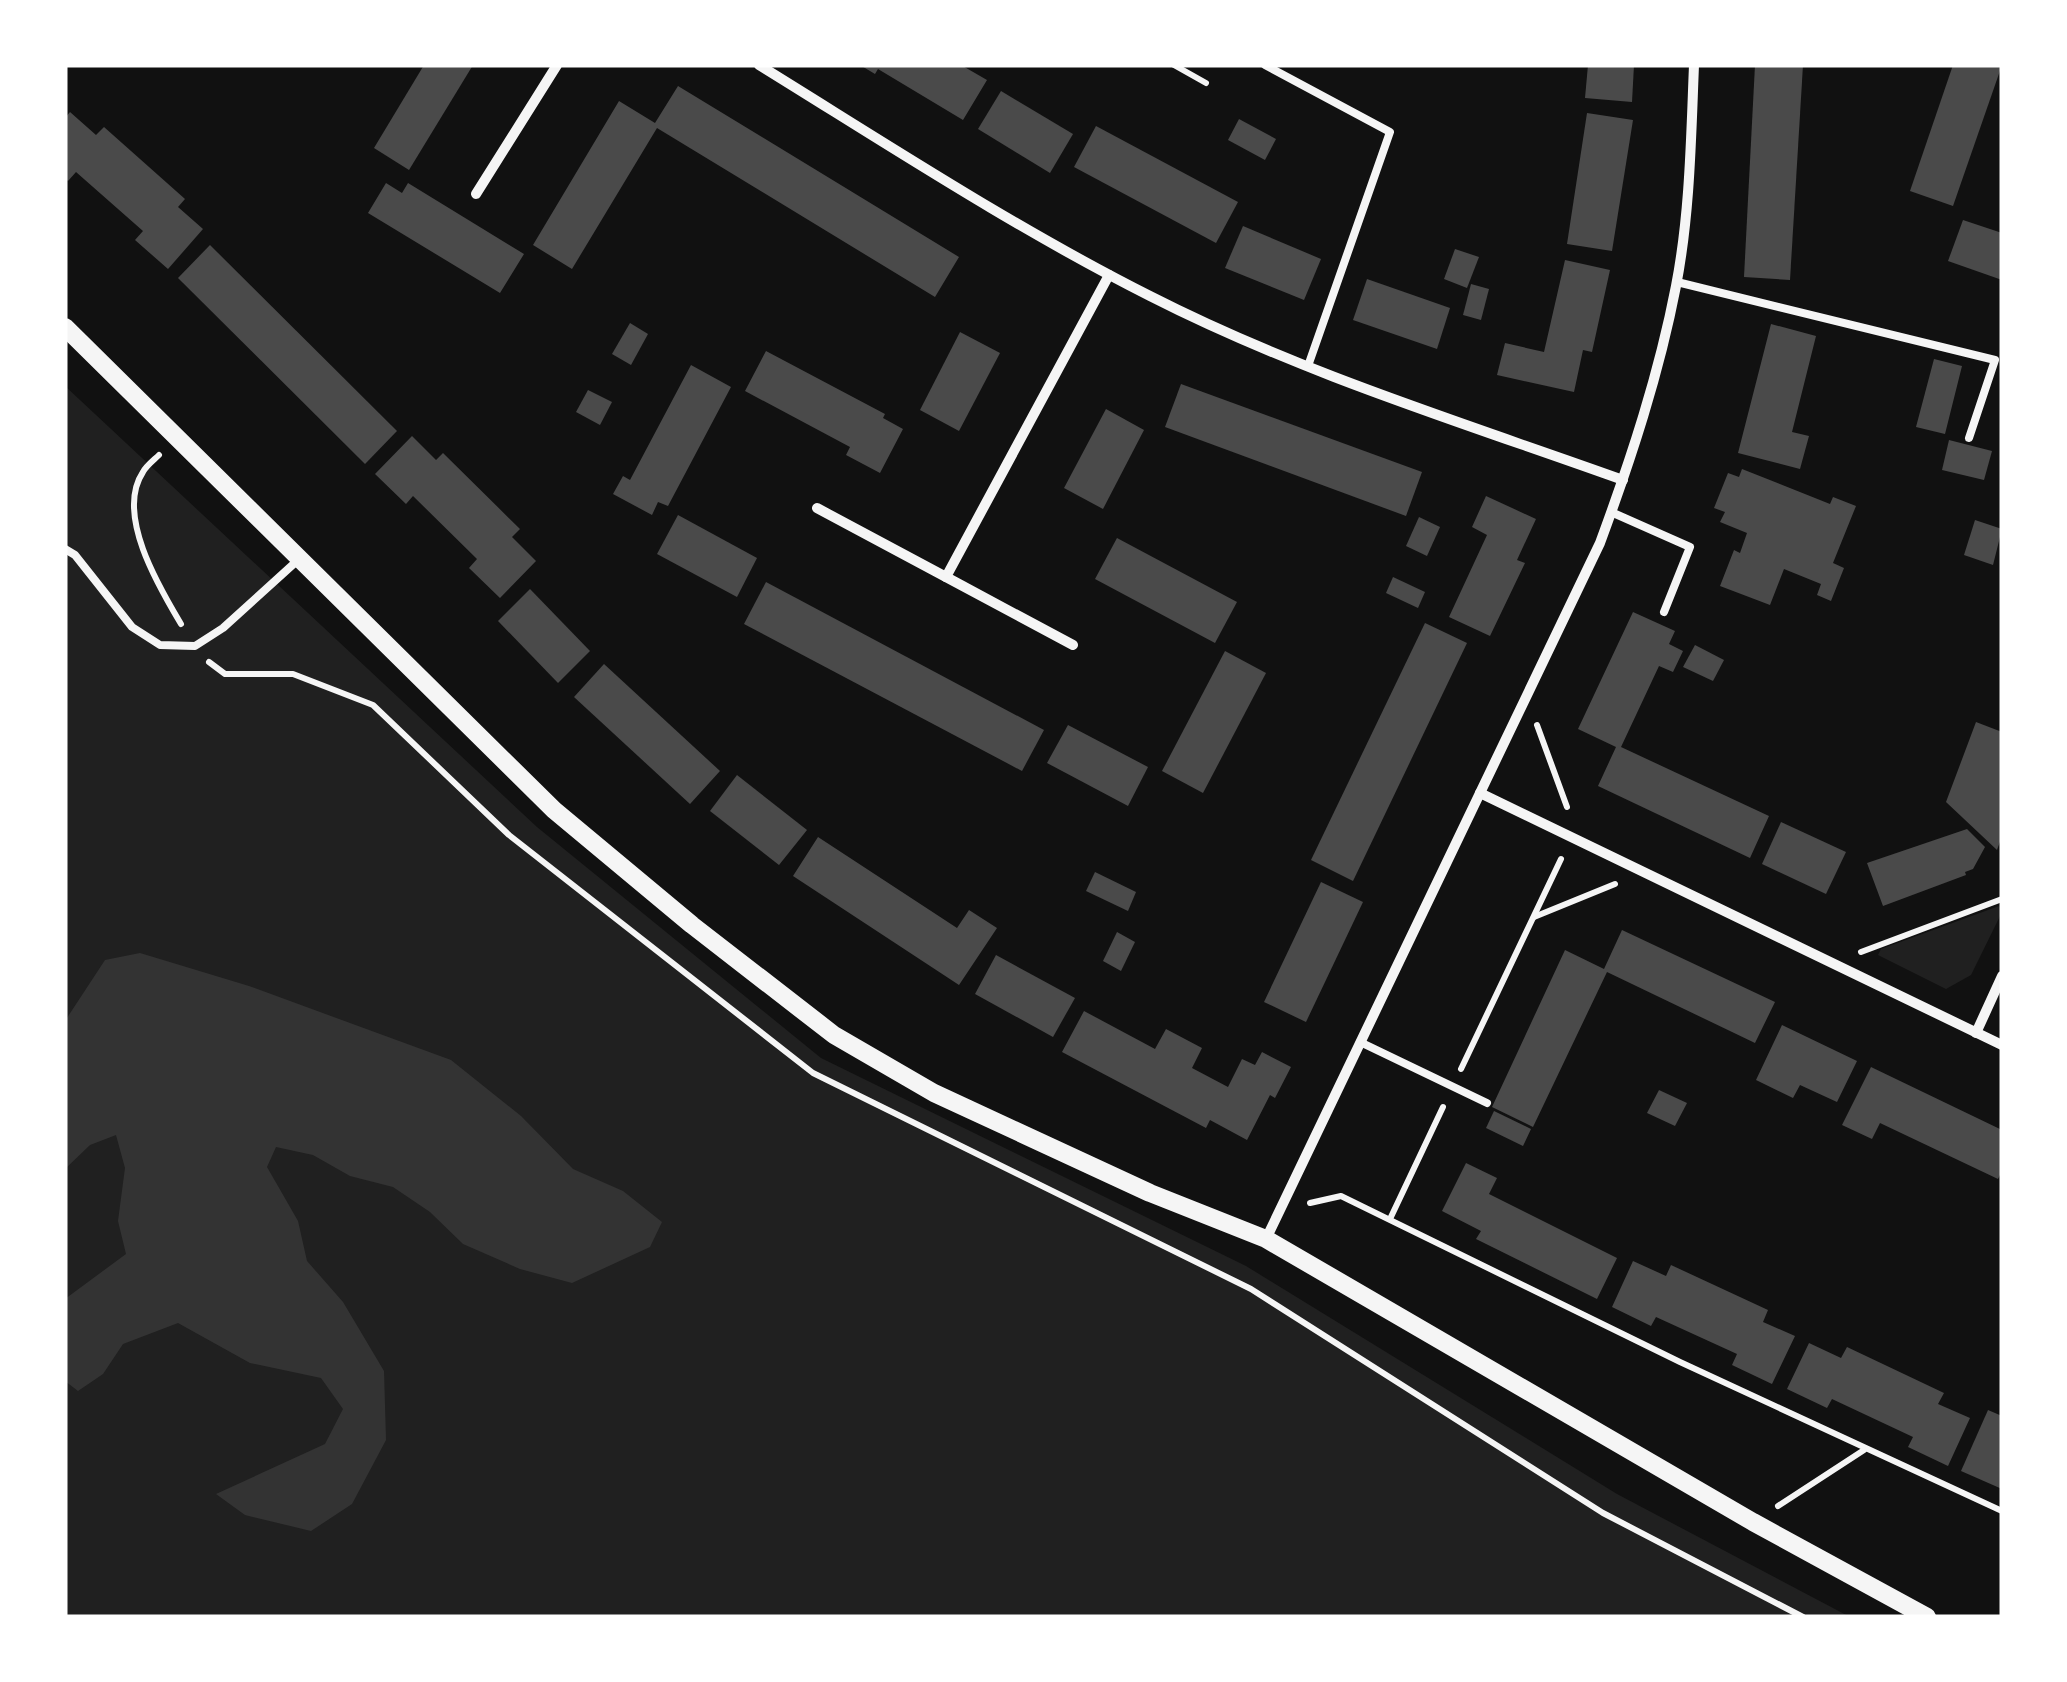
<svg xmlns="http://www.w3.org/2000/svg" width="2067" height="1682" viewBox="0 0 2067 1682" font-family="'Libre Baskerville',serif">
  <rect width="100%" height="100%" fill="#111"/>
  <g fill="#202020">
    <polygon points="65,386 537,827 821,1058 1246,1266 1617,1494 1850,1617 65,1617"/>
    <polygon points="1999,906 2002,912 1971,975 1946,989 1878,955 1881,949"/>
  </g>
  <polygon fill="#333" points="140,953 249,986 451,1060 521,1116 573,1169 623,1191 662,1222 650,1247 572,1283 520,1269 463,1244 430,1212 393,1187 350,1176 313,1155 276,1147 267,1167 298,1221 307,1261 343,1302 384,1371 386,1440 352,1504 311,1531 245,1515 216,1494 325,1444 343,1409 321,1378 250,1363 178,1323 123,1344 103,1374 78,1391 65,1381 65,1299 126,1254 118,1221 125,1168 116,1135 90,1145 65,1169 65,1021 105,960"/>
  <g fill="#4a4a4a">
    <polygon points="424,65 473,65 409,170 374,148"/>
    <polygon points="860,65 961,65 987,80 963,120 878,69 875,74"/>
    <polygon points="1588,65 1634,65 1632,102 1585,98"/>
    <polygon points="1755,65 1803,65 1790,280 1744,277"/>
    <polygon points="1953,65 2002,65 1953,206 1910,191"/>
    <polygon points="678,86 959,257 935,297 657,128 572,269 533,245 619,101 655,123"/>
    <polygon points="1001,91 1073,134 1050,173 978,129"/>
    <polygon points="70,112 96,135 104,127 185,199 178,207 203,229 168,269 135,240 143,231 76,172 68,181 65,178 65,118"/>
    <polygon points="1587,113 1633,120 1612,251 1567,244"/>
    <polygon points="1239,119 1276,139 1265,160 1228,140"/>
    <polygon points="1096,126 1238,202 1216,243 1074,167"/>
    <polygon points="386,183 402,193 408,183 524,254 500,293 368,213"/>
    <polygon points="1963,220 2002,233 2002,280 1948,261"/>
    <polygon points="1243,226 1321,259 1304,300 1225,268"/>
    <polygon points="210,245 397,431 365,464 178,278"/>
    <polygon points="1455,249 1479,257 1467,288 1444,279"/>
    <polygon points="1565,260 1610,270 1592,352 1583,350 1574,392 1497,375 1505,343 1544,352"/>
    <polygon points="1367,279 1450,308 1437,349 1353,320"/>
    <polygon points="1471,284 1489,289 1481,320 1463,315"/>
    <polygon points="630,323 648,334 631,365 612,354"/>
    <polygon points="1771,324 1816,336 1792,432 1809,436 1800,469 1738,453"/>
    <polygon points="960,332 1000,353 959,431 920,410"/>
    <polygon points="766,351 885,414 883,418 903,429 880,473 846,455 850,447 745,391"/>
    <polygon points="1934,359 1962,366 1945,434 1916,427"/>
    <polygon points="691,365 731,387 668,506 658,502 652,515 613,494 623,476 630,480"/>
    <polygon points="1181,384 1422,472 1406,516 1165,427"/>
    <polygon points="588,390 612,402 600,425 576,412"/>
    <polygon points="1106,409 1144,430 1103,509 1064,488"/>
    <polygon points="412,436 436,460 443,453 520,529 512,537 536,561 500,598 469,568 477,559 413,496 406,504 375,474"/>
    <polygon points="1949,440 1992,451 1984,480 1942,470"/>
    <polygon points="1742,469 1830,504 1833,497 1856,506 1833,563 1844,568 1831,601 1817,595 1821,584 1784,569 1770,605 1720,586 1734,550 1740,553 1747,533 1720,522 1725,512 1714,508 1728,473 1739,477"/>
    <polygon points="1486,496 1536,519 1517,560 1525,563 1490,636 1449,617 1487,535 1472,527"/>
    <polygon points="678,515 757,558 737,597 657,554"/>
    <polygon points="1419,517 1440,527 1427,556 1406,546"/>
    <polygon points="1975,520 2002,529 1993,565 1964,555"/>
    <polygon points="1117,538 1237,602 1215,643 1095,579"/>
    <polygon points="1393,577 1425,592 1418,608 1386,593"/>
    <polygon points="766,582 1044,730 1022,771 744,624"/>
    <polygon points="530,589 590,651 558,683 498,621"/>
    <polygon points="1633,612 1675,631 1669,644 1683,651 1673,672 1659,666 1621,747 1769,816 1750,858 1598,786 1616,747 1578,729"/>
    <polygon points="1425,623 1467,643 1353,881 1311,860"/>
    <polygon points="1695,645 1724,660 1713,681 1683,667"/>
    <polygon points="1225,651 1266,673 1203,793 1162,771"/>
    <polygon points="604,664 720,771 690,804 574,697"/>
    <polygon points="1976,722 2002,732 2002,836 1997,850 1946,802"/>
    <polygon points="1068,725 1148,767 1128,806 1047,763"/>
    <polygon points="737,775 807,830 779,865 710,811"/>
    <polygon points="1781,822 1846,852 1826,894 1762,864"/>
    <polygon points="1967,829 1985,847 1973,869 1965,872 1966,875 1883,906 1867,863"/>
    <polygon points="818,837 957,928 969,910 997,928 959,985 793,876"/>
    <polygon points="1095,872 1136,892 1128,911 1086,891"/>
    <polygon points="1321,882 1363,902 1306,1022 1264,1002"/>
    <polygon points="1622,930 1775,1002 1755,1043 1607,972 1533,1127 1492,1107 1565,950 1604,969"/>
    <polygon points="1117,932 1135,942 1121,971 1103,961"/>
    <polygon points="996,955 1075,998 1053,1037 975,994"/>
    <polygon points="1084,1011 1155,1049 1166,1029 1202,1048 1192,1068 1228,1087 1242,1059 1255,1065 1262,1052 1291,1067 1275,1098 1270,1095 1247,1140 1210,1120 1206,1128 1062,1052"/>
    <polygon points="1782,1025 1857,1061 1837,1102 1800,1085 1793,1098 1756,1080"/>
    <polygon points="1871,1067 2002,1130 2002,1171 1998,1179 1880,1123 1872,1139 1842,1125"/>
    <polygon points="1659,1090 1687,1103 1675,1126 1647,1113"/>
    <polygon points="1494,1111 1531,1129 1523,1146 1486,1128"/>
    <polygon points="1466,1163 1497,1178 1489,1194 1617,1258 1597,1299 1476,1239 1481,1231 1442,1211"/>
    <polygon points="1633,1261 1666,1276 1671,1265 1768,1310 1763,1322 1795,1336 1772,1384 1732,1365 1737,1354 1656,1317 1651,1326 1612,1307"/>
    <polygon points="1809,1343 1841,1358 1847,1347 1944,1393 1938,1404 1970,1418 1948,1466 1908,1447 1913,1437 1832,1399 1827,1408 1787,1389"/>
    <polygon points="1988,1410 2002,1416 2002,1489 1961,1471"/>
  </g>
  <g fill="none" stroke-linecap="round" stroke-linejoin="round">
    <g stroke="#f5f5f5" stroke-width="6">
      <polyline points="1174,65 1206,83"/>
      <path d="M159,455C154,460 146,466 143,472C115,514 159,587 181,624"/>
      <polyline points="209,662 225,674 293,674 373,705 509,835 813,1073 1251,1289 1603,1513 1803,1617"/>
      <polyline points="1537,725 1567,807"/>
      <polyline points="1534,917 1615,884"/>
      <polyline points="1861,952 2002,899"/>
      <polyline points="1461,1069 1561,859"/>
      <polyline points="1310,1203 1341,1196 1680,1362 2002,1511"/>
      <polyline points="1390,1219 1443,1107"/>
      <polyline points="1778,1506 1864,1450"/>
    </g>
    <g stroke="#f5f5f5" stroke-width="8">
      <polyline points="1265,65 1390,132 1308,366"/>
      <polyline points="1677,282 1995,360 1969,438"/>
      <polyline points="1611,512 1690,547 1664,612"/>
      <polyline points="65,549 75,555 132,627 160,645 195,646 223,628 298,560"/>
      <polyline points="1360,1042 1487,1103"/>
    </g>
    <g stroke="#f5f5f5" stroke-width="10">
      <path d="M759,65C887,144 1015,228 1150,296C1301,373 1464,423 1623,480"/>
      <polyline points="476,194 557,65"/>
      <polyline points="817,508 946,577"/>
      <polyline points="1073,645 946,577 1109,275"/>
      <polyline points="1480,793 2002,1045"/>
      <polyline points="1976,1033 2002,976"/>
      <path d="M1266,1239L1600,543C1631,459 1659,374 1676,286C1690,214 1691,138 1694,65"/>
    </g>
    <polyline stroke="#f5f5f5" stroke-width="18" points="65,327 554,810 692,925 834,1035 934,1093 1150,1193 1266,1239 1753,1522 1927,1617"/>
  </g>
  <rect width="2067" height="1682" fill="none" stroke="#ffffff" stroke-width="135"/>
</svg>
